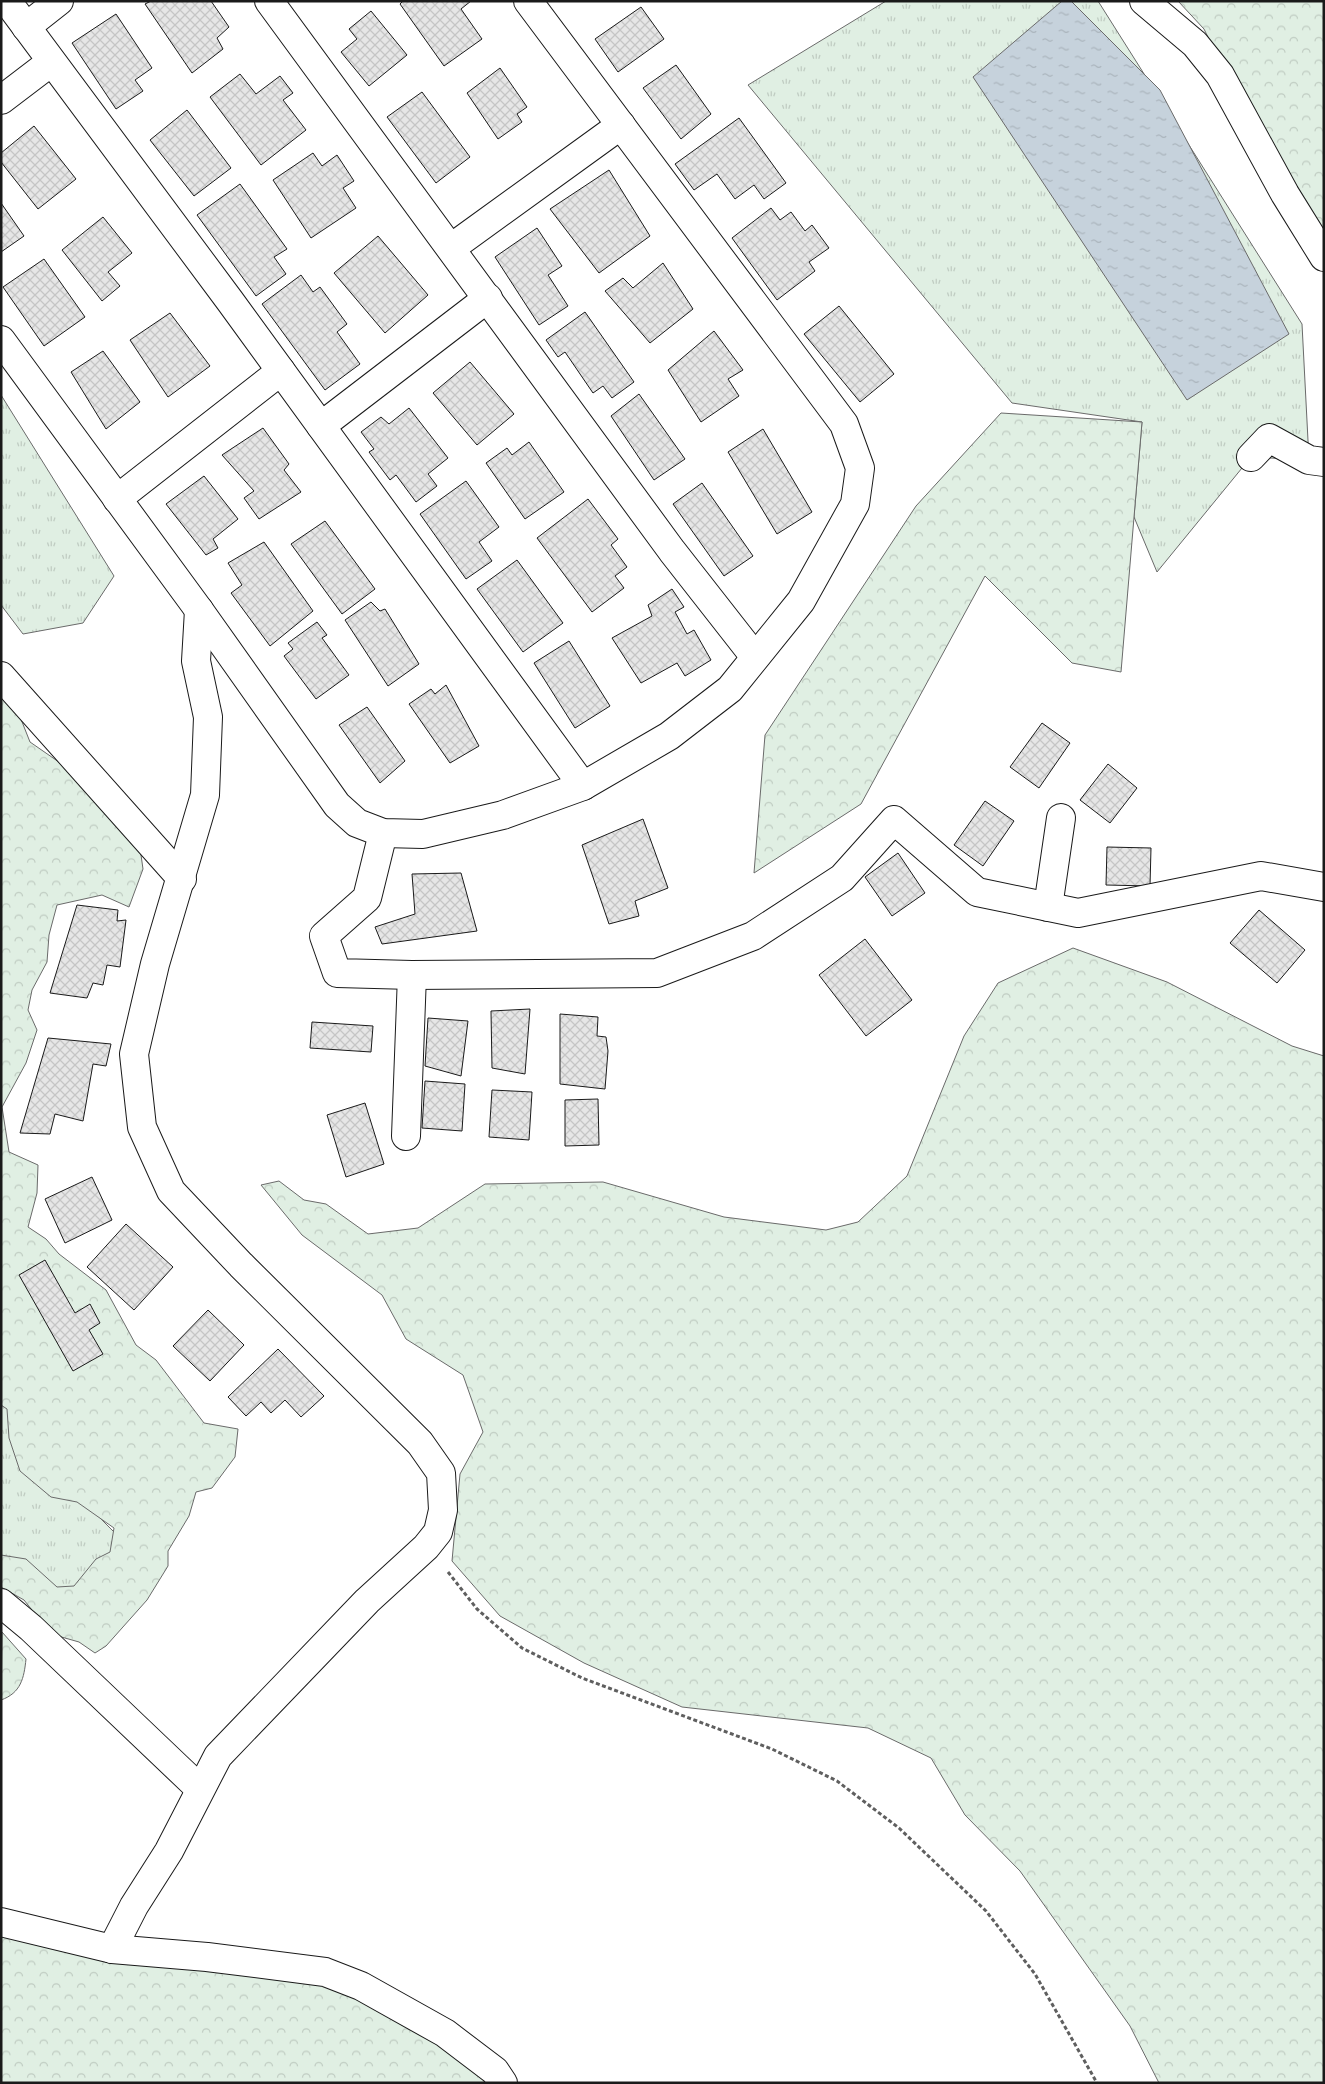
<svg xmlns="http://www.w3.org/2000/svg" width="1325" height="2084" viewBox="0 0 1325 2084" font-family="Raleway,sans-serif">
  <defs>
    <pattern id="grass-tufts" width="24" height="20" patternUnits="userSpaceOnUse" patternTransform="scale(1.25)"><rect width="24" height="20" fill="#e0efe3"/><path d="M3 7l-1-3M5 7V3M7 7l1-3M15 17l-1-3M17 17v-4M19 17l1-3" fill="none" stroke="#c0ccc2"/></pattern>
    <pattern id="forest-crowns" width="20" height="18" patternUnits="userSpaceOnUse" patternTransform="scale(1.25)"><rect width="20" height="18" fill="#e0efe3"/><path d="M2 6a3 3 0 1 1 6 0M12 15a3 3 0 1 1 6 0" fill="none" stroke="#c0ccc2"/></pattern>
    <pattern id="water-ripples" width="26" height="14" patternUnits="userSpaceOnUse" patternTransform="scale(1.25)"><rect width="26" height="14" fill="#c6d2dc"/><path d="M2 4q2-2 4 0t4 0M15 11q2-2 4 0t4 0" fill="none" stroke="#aab4bc"/></pattern>
    <pattern id="building-cross-hatch" width="8" height="8" patternUnits="userSpaceOnUse" patternTransform="scale(1.25)"><rect width="8" height="8" fill="#e6e6e6"/><path d="M0 0l8 8M0 8l8-8" fill="none" stroke="#c5c5c5"/></pattern>
  </defs>
  <rect width="100%" height="100%" fill="#fff"/>
  <g fill="url(#grass-tufts)" stroke="#6a6a6a">
    <polygon points="886,1 1098,1 1302,324 1309,460 1251,457 1157,572 1134,517 1142,422 1012,403 748,85"/>
    <polygon points="1,395 114,576 83,623 23,634 1,605"/>
    <polygon points="1,1398 73,1491 143,1561 81,1616 1,1561"/>
  </g>
  <g fill="url(#forest-crowns)" stroke="#6a6a6a">
    <polygon points="1178,1 1324,1 1324,273 1204,29"/>
    <polygon points="1001,413 1142,422 1121,672 1072,663 985,576 861,804 754,873 765,735 916,506"/>
    <polygon points="1,687 13,699 30,742 82,778 139,841 143,869 129,907 102,895 57,905 49,935 47,962 32,990 28,1010 37,1030 26,1063 2,1107 9,1152 38,1165 37,1193 28,1227 46,1239 59,1254 106,1290 136,1345 156,1360 204,1423 238,1429 235,1457 212,1488 196,1492 189,1516 168,1551 168,1566 147,1600 106,1646 95,1653 79,1642 51,1634 24,1600 1,1587 1,1555 26,1559 57,1587 74,1586 96,1559 110,1552 114,1528 77,1502 51,1497 20,1471 9,1438 7,1409 1,1405"/>
    <polygon points="1073,948 1167,982 1292,1046 1324,1056 1324,2083 1159,2083 1130,2026 1020,1871 965,1815 931,1758 868,1728 682,1707 584,1663 500,1616 452,1561 460,1474 483,1432 463,1375 406,1339 382,1295 302,1235 261,1185 279,1181 304,1200 326,1204 368,1234 418,1228 485,1184 603,1182 724,1217 826,1230 858,1222 907,1176 964,1036 998,983"/>
    <path d="M2,1632L26,1659C24,1678 21,1693 1,1700Z"/>
    <polygon points="1,1925 325,1972 406,2020 481,2076 485,2083 1,2083"/>
  </g>
  <polygon fill="url(#water-ripples)" stroke="#6a6a6a" points="1062,1 1071,1 1160,90 1289,334 1187,400 973,77"/>
  <g fill="url(#building-cross-hatch)" stroke="#1a1a1a">
    <polygon points="151,1 211,1 229,27 217,38 223,49 192,73 145,4"/>
    <polygon points="403,1 471,1 461,9 482,39 444,66 400,4"/>
    <polygon points="641,7 664,39 618,72 595,39"/>
    <polygon points="371,11 407,55 369,86 341,52 357,39 349,29"/>
    <polygon points="116,14 152,68 135,80 143,91 116,109 72,43"/>
    <polygon points="676,65 711,114 681,139 643,88"/>
    <polygon points="500,68 527,107 517,114 522,122 498,139 467,93"/>
    <polygon points="240,74 256,94 280,76 293,93 283,100 306,130 261,165 210,97"/>
    <polygon points="422,92 470,157 436,183 387,117"/>
    <polygon points="187,110 231,168 194,196 150,140"/>
    <polygon points="739,118 786,183 764,199 754,185 735,199 717,174 694,190 675,164"/>
    <polygon points="34,126 76,179 38,209 1,162 1,153"/>
    <polygon points="313,153 322,166 337,155 354,181 343,188 356,208 311,238 273,180"/>
    <polygon points="609,170 650,236 599,273 550,209"/>
    <polygon points="240,184 287,249 274,257 286,274 256,296 197,215"/>
    <polygon points="1,203 24,236 1,252"/>
    <polygon points="771,208 780,220 791,212 805,231 812,225 829,248 809,262 815,271 777,300 732,238"/>
    <polygon points="103,217 132,253 108,272 120,286 102,301 62,250"/>
    <polygon points="537,228 562,266 548,275 568,306 539,325 495,257"/>
    <polygon points="378,236 428,295 385,333 334,273"/>
    <polygon points="44,259 85,317 44,346 3,287"/>
    <polygon points="663,263 693,309 650,343 605,291 623,278 633,288"/>
    <polygon points="301,275 313,292 320,287 347,324 337,332 360,364 325,390 262,304"/>
    <polygon points="839,306 894,374 860,402 804,334"/>
    <polygon points="585,312 634,382 612,398 603,386 593,393 565,352 558,357 546,340"/>
    <polygon points="170,313 210,366 168,397 130,340"/>
    <polygon points="714,331 743,370 728,379 739,396 701,422 668,370"/>
    <polygon points="103,351 140,402 106,429 71,372"/>
    <polygon points="470,362 514,414 477,445 433,393"/>
    <polygon points="639,394 685,459 654,480 611,416"/>
    <polygon points="409,408 448,458 428,474 437,486 416,502 396,475 390,480 369,452 374,449 361,432 381,417 389,424"/>
    <polygon points="263,428 289,464 284,470 301,492 259,519 244,498 254,491 222,455"/>
    <polygon points="763,429 812,512 777,534 728,452"/>
    <polygon points="529,442 564,492 525,519 486,463 507,448 512,455"/>
    <polygon points="204,476 238,519 213,539 218,548 206,555 166,504"/>
    <polygon points="466,481 499,527 479,542 492,561 466,579 420,514"/>
    <polygon points="702,483 753,556 724,576 673,504"/>
    <polygon points="588,499 618,539 611,545 627,567 615,576 624,588 592,612 537,538"/>
    <polygon points="325,521 375,589 342,614 291,544"/>
    <polygon points="264,542 313,611 270,646 231,593 242,585 228,563"/>
    <polygon points="517,560 563,623 523,652 477,589"/>
    <polygon points="672,589 684,607 675,612 687,634 694,630 711,660 685,676 677,663 641,683 612,638 652,616 648,605"/>
    <polygon points="371,602 380,611 385,609 419,664 388,686 345,620"/>
    <polygon points="317,622 327,635 322,638 349,675 316,699 284,656 293,649 288,643"/>
    <polygon points="569,641 610,706 575,728 534,663"/>
    <polygon points="446,685 479,746 450,763 409,704 431,689 435,694"/>
    <polygon points="367,707 405,761 380,783 339,725"/>
    <polygon points="1042,723 1070,743 1039,788 1010,767"/>
    <polygon points="1108,764 1137,788 1110,823 1080,800"/>
    <polygon points="985,801 1014,821 983,866 954,845"/>
    <polygon points="643,819 668,888 635,901 639,916 609,924 582,845"/>
    <polygon points="1107,847 1151,848 1150,886 1106,885"/>
    <polygon points="898,853 925,893 892,916 865,877"/>
    <polygon points="461,873 477,931 382,944 375,927 415,914 412,874"/>
    <polygon points="77,905 118,910 117,921 126,920 120,967 107,965 103,985 93,983 87,998 50,993"/>
    <polygon points="1259,910 1305,950 1277,983 1230,943"/>
    <polygon points="865,939 912,1000 866,1036 819,975"/>
    <polygon points="530,1009 525,1074 492,1068 491,1011"/>
    <polygon points="560,1014 598,1017 597,1036 606,1037 608,1051 605,1089 560,1084"/>
    <polygon points="428,1018 468,1021 461,1076 425,1066"/>
    <polygon points="312,1022 373,1026 371,1052 310,1048"/>
    <polygon points="48,1038 111,1044 106,1066 93,1064 83,1121 55,1114 50,1134 20,1133"/>
    <polygon points="425,1081 465,1084 462,1131 422,1128"/>
    <polygon points="492,1090 532,1092 529,1140 489,1137"/>
    <polygon points="598,1099 599,1145 565,1146 565,1100"/>
    <polygon points="365,1103 384,1164 346,1177 327,1115"/>
    <polygon points="92,1177 112,1220 65,1243 45,1199"/>
    <polygon points="126,1224 173,1267 134,1310 87,1267"/>
    <polygon points="45,1260 75,1313 90,1304 100,1323 89,1330 103,1354 73,1371 19,1275"/>
    <polygon points="208,1310 244,1345 210,1381 173,1346"/>
    <polygon points="278,1349 324,1396 301,1417 285,1400 271,1413 261,1402 246,1416 228,1397"/>
  </g>
  <g fill="none" stroke-linecap="round" stroke-linejoin="round">
    <defs>
      <g id="minor">
        <polyline points="7,1 230,301 583,786"/>
        <polyline points="269,1 672,551 755,657"/>
        <polyline points="1144,1 1195,44 1220,75 1285,194 1324,257"/>
        <polyline points="26,27 59,1"/>
        <polyline points="1,100 51,62"/>
        <polyline points="451,248 621,125"/>
        <polyline points="1,340 199,610 337,805 357,823 383,833 423,834 503,815 583,786 669,736 730,689 801,601 855,504 860,468 844,424 528,1"/>
        <polyline points="321,426 488,298"/>
        <polyline points="1251,457 1269,438 1309,460 1324,462"/>
        <polyline points="117,499 281,371"/>
        <polyline points="1,676 182,879"/>
        <polyline points="383,833 367,898 324,936 337,973 412,975 657,973 753,936 842,878 894,820 977,892 1078,913 1261,876 1324,887"/>
        <polyline points="1048,907 1061,818"/>
        <polyline points="406,1136 412,975"/>
        <polyline points="1,1603 31,1628 200,1789"/>
        <polyline points="1,1922 112,1949 207,1957 325,1972 361,1986 445,2033 495,2071 503,2083"/>
        <polyline points="112,1949 134,1906 169,1851 218,1756 367,1601 426,1547 438,1532 443,1510 441,1473 420,1443 241,1265 171,1191 142,1127 134,1054 155,964 205,795 208,717 196,661 199,610"/>
      </g>
    </defs>
    <use href="#minor" stroke="#1a1a1a" stroke-width="30"/>
    <polyline stroke="#5f5f5f" stroke-width="3" stroke-dasharray="4 2.5" stroke-linecap="butt" points="448,1572 477,1609 522,1648 582,1678 772,1749 837,1781 899,1828 986,1911 1035,1974 1097,2083"/>
    <use href="#minor" stroke="#fff" stroke-width="28"/>
  </g>
  <rect width="1325" height="2084" fill="none" stroke="#1a1a1a" stroke-width="5"/>
</svg>
